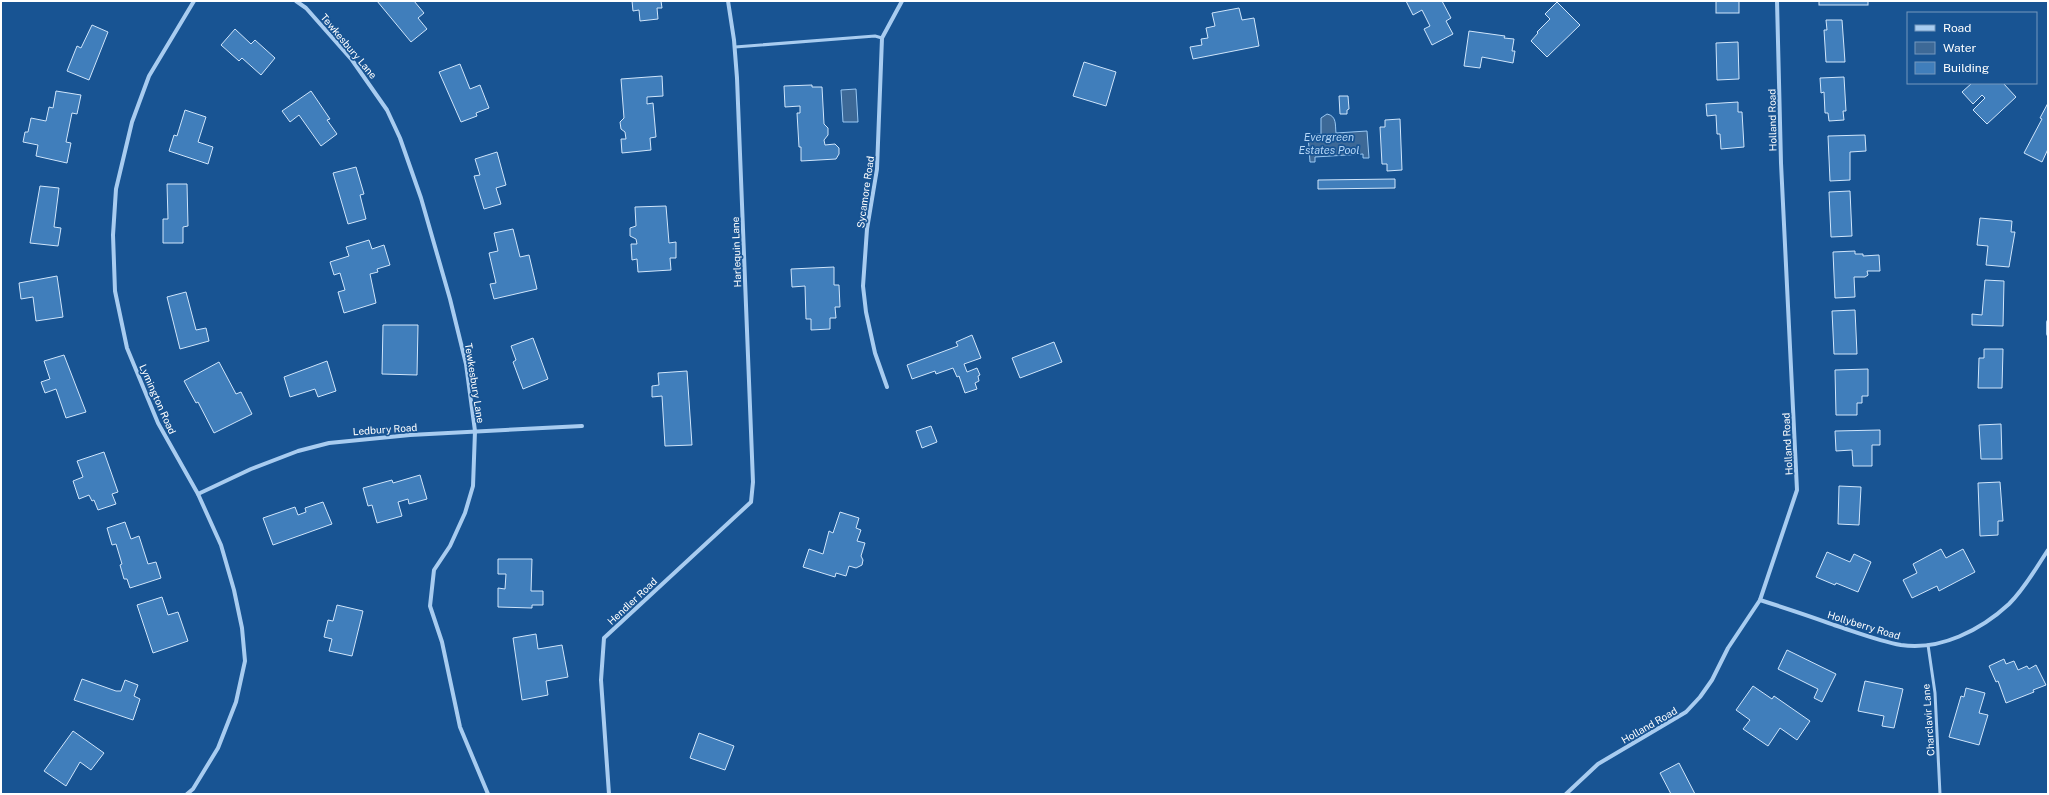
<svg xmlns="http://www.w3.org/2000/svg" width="2049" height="795" viewBox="0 0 2049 795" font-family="'Public Sans',sans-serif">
  <rect width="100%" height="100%" fill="#185493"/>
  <g fill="#3d6997" stroke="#9ac8f3">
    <polygon points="856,89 858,122 843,122 841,90"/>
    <path d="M1327,114C1337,116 1335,125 1336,133L1367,131L1369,158H1363V154L1315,157V162H1310L1308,135L1321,134V118Z"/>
  </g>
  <g fill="#407ebb" stroke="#cfe5fb">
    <polygon points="377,1 414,1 424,13 418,18 427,29 411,42"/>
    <polygon points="632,1 661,1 662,8 657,8 658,19 640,21 639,10 633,11"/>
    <polygon points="1406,1 1442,1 1451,18 1446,21 1453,34 1432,45 1424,29 1430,26 1422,10 1413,15"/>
    <rect x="1716" y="1" width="23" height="12"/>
    <rect x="1819" y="1" width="49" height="4"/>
    <polygon points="1557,2 1580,25 1547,57 1531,41 1538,33 1537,32 1550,19 1545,14"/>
    <polygon points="1239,8 1242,20 1254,18 1259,46 1193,59 1190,47 1202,45 1201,39 1208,38 1206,28 1215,26 1212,13"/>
    <polygon points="1826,20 1842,20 1845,62 1826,62 1824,30 1827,30"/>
    <polygon points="92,25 108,32 89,80 67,71 77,46 81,48"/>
    <polygon points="235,29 251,44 255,40 275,58 261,75 242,58 239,61 221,45"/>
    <polygon points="1469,31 1505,36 1504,38 1514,39 1512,51 1515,51 1513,63 1482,57 1480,68 1464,66"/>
    <polygon points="1738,42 1739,79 1717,80 1716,43"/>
    <polygon points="1084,62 1116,72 1106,106 1073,96"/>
    <polygon points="460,64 470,89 480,85 489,108 476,113 477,116 461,122 439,72"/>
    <polygon points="662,76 663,96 647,97 647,104 653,103 656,137 650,138 651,150 622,153 621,139 626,139 625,132 621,129 620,122 624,118 621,79"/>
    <polygon points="1844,77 1846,111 1843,111 1844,120 1829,121 1828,113 1825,113 1824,92 1821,93 1820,78"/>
    <polygon points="1972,83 2003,83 2016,97 1987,124 1973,110 1985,98 1982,95 1973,104 1962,92"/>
    <polygon points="812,85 812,87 822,87 824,124 828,128 828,135 824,140 825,145 835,144 839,148 839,154 836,159 801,161 801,147 799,147 797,113 800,113 800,106 785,107 784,86"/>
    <polygon points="56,91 81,95 77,114 72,113 66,142 71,143 67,163 36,156 38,145 23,142 25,132 28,132 31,118 46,121 49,107 53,108"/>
    <polygon points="311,91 330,119 327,120 337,134 321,146 299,115 290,122 282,111"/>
    <polygon points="1339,96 1348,96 1349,109 1347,110 1347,114 1340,114"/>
    <polygon points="1738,102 1738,112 1742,112 1744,147 1721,149 1720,134 1717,134 1716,115 1707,116 1706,104"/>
    <polygon points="2048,103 2048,149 2042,162 2024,153 2042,119 2040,118"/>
    <polygon points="185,110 206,117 198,142 213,147 208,164 169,151 174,135 177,136"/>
    <polygon points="1400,119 1402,170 1387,171 1387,164 1382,164 1380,127 1385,127 1385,120"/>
    <polygon points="1865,135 1866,151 1850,152 1850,180 1830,181 1828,136"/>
    <polygon points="497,152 506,185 496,188 501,204 484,209 474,176 480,175 475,159"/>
    <polygon points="356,167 364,194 360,195 366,219 348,224 333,173"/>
    <polygon points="1395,179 1395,188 1318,189 1318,180"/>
    <polygon points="167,184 187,184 188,226 183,227 183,243 163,243 163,219 168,219"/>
    <polygon points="40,186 59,188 54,227 61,228 58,246 30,243"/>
    <polygon points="1850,191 1852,236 1831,237 1829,192"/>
    <polygon points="666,206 669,243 676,242 676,258 670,258 671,270 638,272 637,259 632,260 631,244 637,244 636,239 630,236 630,228 636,226 635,207"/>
    <polygon points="1980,218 2012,221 2011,232 2015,232 2009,267 1986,265 1988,246 1977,245"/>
    <polygon points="513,229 520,257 529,255 537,289 494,299 490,284 496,283 489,253 498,251 494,233"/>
    <polygon points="369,240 372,249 384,245 390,265 377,269 378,272 370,274 376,303 344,313 338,292 345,290 340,273 334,275 330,262 349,256 346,247"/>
    <polygon points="1855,251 1855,254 1863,254 1863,256 1879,255 1880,271 1867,271 1868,275 1865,277 1854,277 1855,297 1835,298 1833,252"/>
    <polygon points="834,267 834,285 839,285 840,307 835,307 836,318 830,318 830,329 811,330 811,319 806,319 805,286 792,287 791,269"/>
    <polygon points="57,276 63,317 36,321 33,297 21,299 19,283"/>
    <polygon points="1985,280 2004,281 2003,326 1972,325 1972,314 1982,315"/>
    <polygon points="186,292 196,330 206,328 209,341 180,349 167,297"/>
    <polygon points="1855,310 1857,354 1834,354 1832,311"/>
    <polygon points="383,325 418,325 417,375 382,374"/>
    <polygon points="972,335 981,358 964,364 967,372 977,368 980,375 978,376 979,381 975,383 977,389 965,393 959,376 957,377 953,368 936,374 935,371 912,379 907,365 958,346 956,342"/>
    <polygon points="533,338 548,379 523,389 513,362 516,360 511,346"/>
    <polygon points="1054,342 1062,362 1020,378 1012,358"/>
    <polygon points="1984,349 2003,349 2002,388 1978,388 1979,358 1984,358"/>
    <polygon points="64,355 86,412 66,418 56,389 45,393 41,382 50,379 44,361"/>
    <polygon points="327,361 336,391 318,397 315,389 290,397 284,377"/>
    <polygon points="219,362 236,394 241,392 252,414 214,433 198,402 196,403 184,381"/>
    <polygon points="1868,369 1868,396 1862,396 1862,403 1857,403 1857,415 1836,415 1835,370"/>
    <polygon points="687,371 692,445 665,446 662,396 652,397 652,386 659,385 658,373"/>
    <polygon points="2001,424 2002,459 1981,459 1979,425"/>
    <polygon points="931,426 937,442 922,448 916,431"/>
    <polygon points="1880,430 1880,445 1872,445 1872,466 1853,466 1852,450 1836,451 1835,431"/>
    <polygon points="104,452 118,492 112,494 116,504 98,510 94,500 92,501 89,495 79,499 73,481 83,477 77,461"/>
    <polygon points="420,475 427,499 409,504 408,499 398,502 402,516 377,523 372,505 368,506 363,488 392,480 393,483"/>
    <polygon points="2000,482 2003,521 1998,521 1998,535 1980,536 1978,483"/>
    <polygon points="1839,486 1861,487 1859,525 1838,524"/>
    <polygon points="323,502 332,524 273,545 263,518 295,507 298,515 306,512 305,508"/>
    <polygon points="840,512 859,518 856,528 861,530 857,541 865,543 861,556 863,560 862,565 856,568 849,566 846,576 836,573 835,577 803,567 809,549 823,554 829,531 833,533"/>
    <polygon points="125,522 131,539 139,536 148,564 156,562 161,578 130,588 127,579 124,579 120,565 122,564 116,544 112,545 107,528"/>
    <polygon points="1941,549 1946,558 1963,549 1975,572 1939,591 1937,586 1912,598 1903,580 1917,573 1913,564"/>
    <polygon points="1827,552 1850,562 1854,554 1871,562 1858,592 1836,583 1835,585 1816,577"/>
    <polygon points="498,559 532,559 531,591 543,591 543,605 532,605 532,608 498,607 498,588 505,589 506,574 498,574"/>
    <polygon points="162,597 168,615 178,612 188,641 153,653 137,605"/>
    <polygon points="337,605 363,611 352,656 329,651 332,639 324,637 328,620 333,621"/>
    <polygon points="536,634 538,649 562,645 568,677 546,681 548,695 522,700 513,638"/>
    <polygon points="1787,650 1836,674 1822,702 1814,698 1818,689 1778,669"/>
    <polygon points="2004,659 2006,664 2014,661 2018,670 2027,666 2029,669 2036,665 2046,685 2033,690 2034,692 2006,703 1998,681 1996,682 1989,666"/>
    <polygon points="82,679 116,691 121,691 125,680 138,685 134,696 140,699 133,720 74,700"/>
    <polygon points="1865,681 1903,689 1894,728 1882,726 1884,716 1858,711"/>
    <polygon points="1753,686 1772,699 1774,696 1810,721 1797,740 1780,728 1768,746 1743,729 1750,720 1736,710"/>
    <polygon points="1966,688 1985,693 1979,713 1988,715 1979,745 1949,737 1961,696 1964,697"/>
    <polygon points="73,731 104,753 91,770 80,762 66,786 44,771"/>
    <polygon points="699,733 734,746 725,770 690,758"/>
    <polygon points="1679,763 1695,794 1671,794 1660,773"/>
  </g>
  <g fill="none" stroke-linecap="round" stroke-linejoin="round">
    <g stroke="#a8ccf0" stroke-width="3">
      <polyline points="735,47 875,36 882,38"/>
      <polyline points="1928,645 1935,693 1940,794"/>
    </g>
    <g stroke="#a8ccf0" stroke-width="4">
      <polyline points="296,1 306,8 352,60 387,110 400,138 421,198 450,299 466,364 475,431 473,486 465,513 450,546 434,570 430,606 442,642 460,727 488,794"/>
      <polyline points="2048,322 2048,334"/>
      <polyline points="887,387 875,353 866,312 863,286 867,229 877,169 882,38 902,1"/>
      <polyline points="198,494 251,469 298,451 329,443 410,435 582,426"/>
      <path d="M1760,600C1785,608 1810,616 1834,625C1856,632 1879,641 1901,645C1940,651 1981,630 2009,604C2025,588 2036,568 2048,550"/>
      <polyline points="187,794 193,789 218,748 236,702 245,661 242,628 234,590 221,545 198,494 158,423 127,348 115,291 113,235 116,189 132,122 149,76 194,1"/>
      <polyline points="609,794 601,680 604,638 751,502 753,482 737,78 734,40 728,1"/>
      <polyline points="1566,794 1598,764 1686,712 1700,697 1712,680 1728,648 1760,600 1797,490 1781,163 1777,1"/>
    </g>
  </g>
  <g text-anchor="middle" stroke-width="3.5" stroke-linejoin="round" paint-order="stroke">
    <g font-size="10" fill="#fff" stroke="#185493">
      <text transform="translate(349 46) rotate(50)" y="4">Tewkesbury Lane</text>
      <text transform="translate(1772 120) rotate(-91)" y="4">Holland Road</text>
      <text transform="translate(865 192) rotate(-82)" y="4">Sycamore Road</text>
      <text transform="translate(736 252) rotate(-92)" y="4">Harlequin Lane</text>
      <text transform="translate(475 383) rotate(81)" y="4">Tewkesbury Lane</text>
      <text transform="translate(158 399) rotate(66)" y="4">Lymington Road</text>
      <text transform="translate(385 429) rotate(-4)" y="4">Ledbury Road</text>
      <text transform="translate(1787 444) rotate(-93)" y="4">Holland Road</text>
      <text transform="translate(632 601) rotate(-43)" y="4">Hendler Road</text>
      <text transform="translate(1864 625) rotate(17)" y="4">Hollyberry Road</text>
      <text transform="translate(1928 720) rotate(-94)" y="4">Charclavir Lane</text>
      <text transform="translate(1649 725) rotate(-30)" y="4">Holland Road</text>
    </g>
    <g font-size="11" font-style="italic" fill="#b4d6f7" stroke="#185493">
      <text x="1329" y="141">Evergreen<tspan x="1329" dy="13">Estates Pool</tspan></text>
    </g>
  </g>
  <rect width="2049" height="795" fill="none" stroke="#ffffff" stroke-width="4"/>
  <rect x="1907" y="12" width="130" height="72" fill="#185493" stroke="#7498be"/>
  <rect x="1915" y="25" width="20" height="6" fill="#a8ccf0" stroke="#7498be"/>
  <text x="1943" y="32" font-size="12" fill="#ffffff">Road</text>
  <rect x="1915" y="42" width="20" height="12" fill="#3d6997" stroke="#7498be"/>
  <text x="1943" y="52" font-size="12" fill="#ffffff">Water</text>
  <rect x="1915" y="62" width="20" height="12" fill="#407ebb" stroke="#7498be"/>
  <text x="1943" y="72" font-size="12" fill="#ffffff">Building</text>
</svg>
